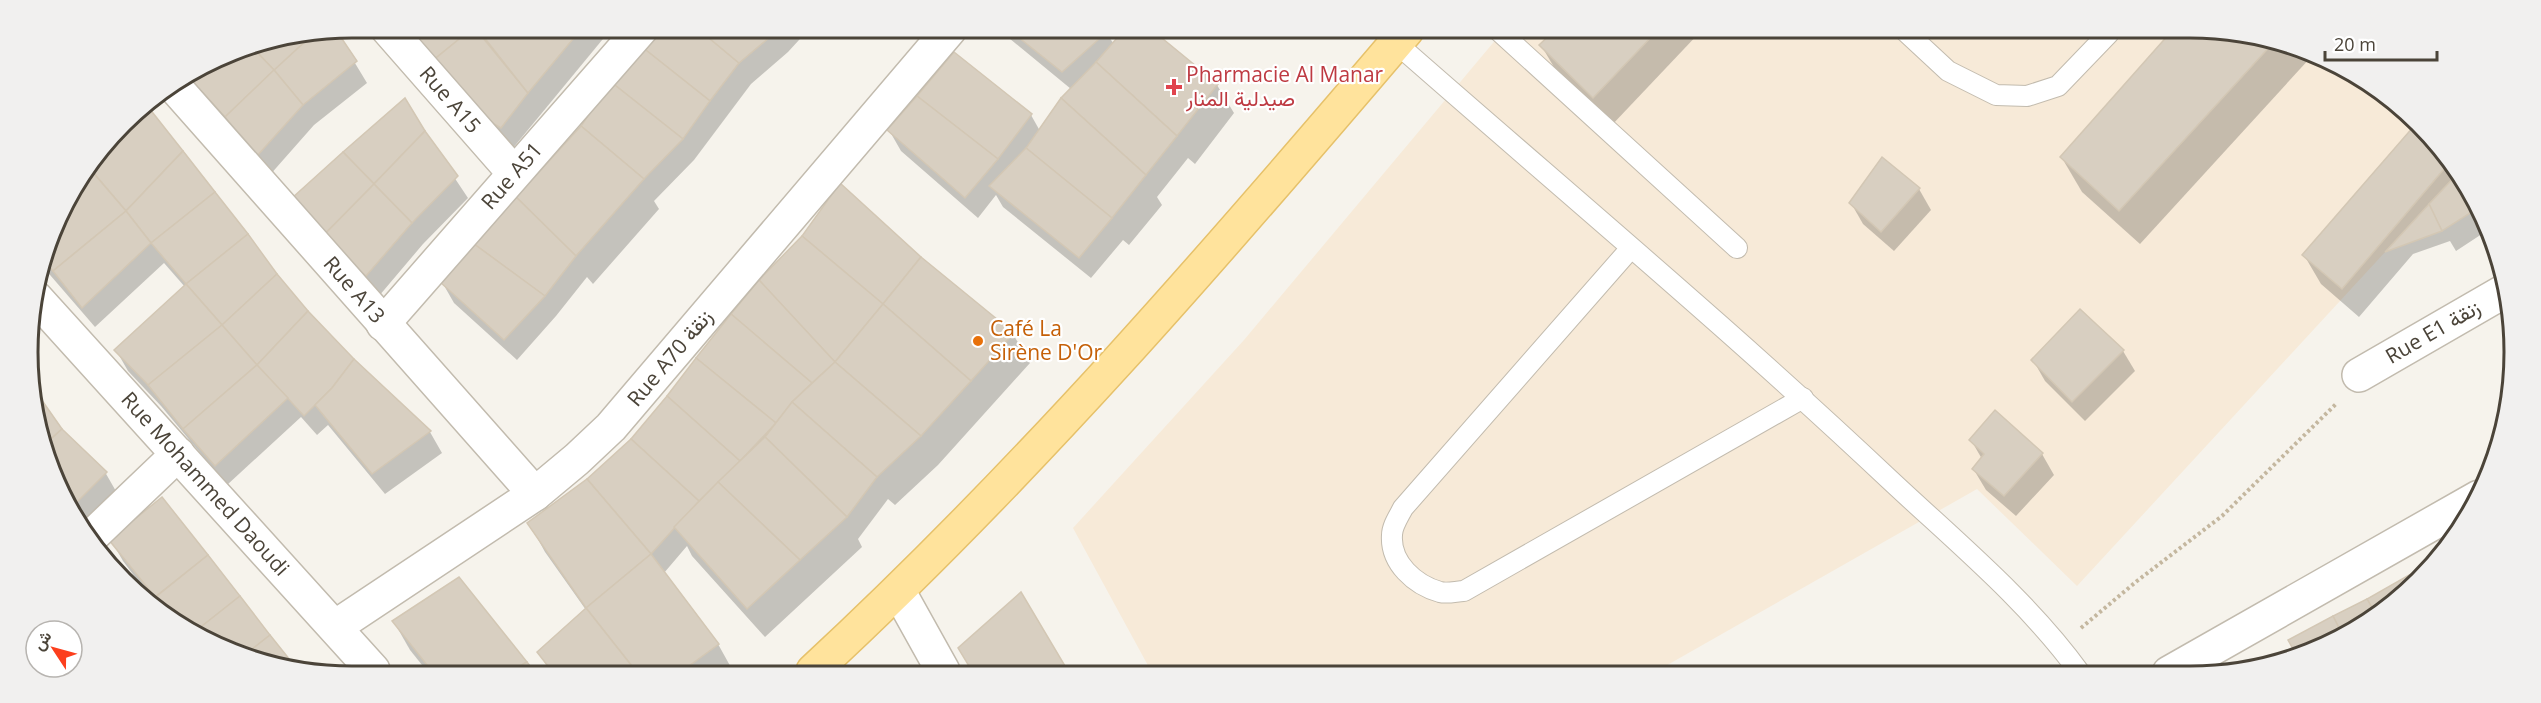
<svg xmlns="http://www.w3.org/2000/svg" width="2541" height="703" viewBox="0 0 2541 703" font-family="'Open Sans',Vazirmatn,sans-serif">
  <rect width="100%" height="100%" fill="#f6f3ec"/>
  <polygon fill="#f7ead8" points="1503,31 2252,33 2369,82 2459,172 2077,586 1977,489 1655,672 1151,671 1073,528 1244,340"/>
  <g fill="#0003">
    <polygon points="400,27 612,28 513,148"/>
    <polygon points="664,28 810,28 788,52 751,84 694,160 654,201 659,209 593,284 587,277 556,316 517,360 454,303 442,282 582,127"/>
    <polygon points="998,29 1103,29 1114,44 1126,30 1150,30 1217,85 1234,113 1195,164 1188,158 1157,197 1162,205 1129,245 1123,240 1091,278 1003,207 996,195 978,218 901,151 889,130 1031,115 1040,131 1071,89"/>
    <polygon points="335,30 367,83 314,125 269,176 182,80 228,52"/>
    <polygon points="1556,31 1701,31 1611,126 1558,74 1541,45"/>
    <polygon points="2172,33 2252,33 2311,57 2140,244 2082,192 2062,158"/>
    <polygon points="143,104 276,275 353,361 430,432 442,453 385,494 328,425 317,435 301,417 227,485 161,406 128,371 116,350 185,287 164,263 95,327 44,268 61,208 137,108"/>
    <polygon points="2415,127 2459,171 2485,232 2456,251 2450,241 2413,254 2359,317 2321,284 2304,255"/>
    <polygon points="424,132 468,198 423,244 379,296 334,259"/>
    <polygon points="1919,189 1931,210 1894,251 1863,224 1851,203"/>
    <polygon points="920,258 1013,334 1030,363 938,465 895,505 888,499 858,539 862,547 765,637 692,556 687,546 664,573 718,644 733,671 549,670 539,652 586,610 545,552 529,523"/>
    <polygon points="2123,351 2135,371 2085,421 2045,381 2033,360"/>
    <polygon points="34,392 61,430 105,472 117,493 83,527 38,436"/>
    <polygon points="1995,413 2042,454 2054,475 2016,516 1986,490 1974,470 1982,459 1971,440"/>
    <polygon points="162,499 296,670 289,670 189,632 153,601 123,561 111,540"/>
    <polygon points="459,579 530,670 426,670 410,650 394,622"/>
  </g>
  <g fill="#d8cfc1" stroke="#d3c7b4" stroke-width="1.5">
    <polygon points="403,27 474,27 431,62"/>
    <polygon points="474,27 528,93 501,128 454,101 431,62"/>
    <polygon points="476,27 564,28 573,39 528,93"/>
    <polygon points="564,28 582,28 573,39"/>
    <polygon points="662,28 697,28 739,63 710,101 642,47"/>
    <polygon points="697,28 773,28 776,32 739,63"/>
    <polygon points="1008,29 1106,29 1108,31 1062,72"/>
    <polygon points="336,30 357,61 303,105 274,70 312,35"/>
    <polygon points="1124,30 1152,30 1218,84 1177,136 1096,62"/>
    <polygon points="1554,31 1657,31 1593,98 1539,45"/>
    <polygon points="2170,33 2252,33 2274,42 2119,211 2060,157"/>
    <polygon points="312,35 274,70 252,47"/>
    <polygon points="252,47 274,70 225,117 193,82 213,61 228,52"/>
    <polygon points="642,47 710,101 683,139 611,82"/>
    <polygon points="954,52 1032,114 998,159 917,96"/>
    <polygon points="213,61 193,82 187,77"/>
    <polygon points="1096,62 1177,136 1146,175 1061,98"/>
    <polygon points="274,70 303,105 256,157 225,117"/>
    <polygon points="611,82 683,139 644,179 581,126"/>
    <polygon points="917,96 998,159 965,198 887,130"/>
    <polygon points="405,98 425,131 374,184 343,152"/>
    <polygon points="1061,98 1146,175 1112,218 1026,148"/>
    <polygon points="145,103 149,108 106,149 137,108"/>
    <polygon points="149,108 183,151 126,211 90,169 106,149"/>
    <polygon points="581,126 644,179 576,256 516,197"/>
    <polygon points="2414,126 2450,162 2342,289 2302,255"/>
    <polygon points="425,131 458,176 412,223 374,184"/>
    <polygon points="1026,148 1112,218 1079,258 989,186"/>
    <polygon points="183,151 215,192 151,243 126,211"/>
    <polygon points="343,152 374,184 321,238 292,198"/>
    <polygon points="1882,157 1920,188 1881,232 1849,203"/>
    <polygon points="90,169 126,211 53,271 46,263 61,208"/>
    <polygon points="2459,172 2475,210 2442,231 2429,204"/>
    <polygon points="840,183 921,257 883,304 802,236"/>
    <polygon points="374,184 412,223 366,276 321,238"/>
    <polygon points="215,192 248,234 186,284 151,243"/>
    <polygon points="516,197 576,256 545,296 470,241"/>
    <polygon points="2429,204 2442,231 2385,252"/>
    <polygon points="126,211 151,243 82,308 53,271"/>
    <polygon points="248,234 277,274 222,325 186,284"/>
    <polygon points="802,236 883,304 835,362 759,280"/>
    <polygon points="470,241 545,296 504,340 440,282"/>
    <polygon points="921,257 1014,333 971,381 883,304"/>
    <polygon points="277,274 308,311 257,365 222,325"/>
    <polygon points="759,280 835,362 812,383 731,314"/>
    <polygon points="186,284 222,325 148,385 114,350"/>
    <polygon points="883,304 971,381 921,436 835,362"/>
    <polygon points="2080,309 2124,350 2072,402 2031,360"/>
    <polygon points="308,311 354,359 332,388 304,416 257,365"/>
    <polygon points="731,314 812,383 792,402 776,423 696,358"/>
    <polygon points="222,325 257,365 183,429 148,385"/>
    <polygon points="696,358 776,423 740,461 667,396"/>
    <polygon points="354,359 431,431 372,474 315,405 332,388"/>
    <polygon points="835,362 921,436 877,477 792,402"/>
    <polygon points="257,365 288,398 215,466 183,429"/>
    <polygon points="34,389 62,429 43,446 38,436"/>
    <polygon points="667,396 740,461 699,501 631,439"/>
    <polygon points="792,402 877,477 847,517 765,437"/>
    <polygon points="1995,410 2043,453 2004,496 1972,469 1984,454 1969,440"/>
    <polygon points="62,429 107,472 73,506 43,446"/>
    <polygon points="765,437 847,517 800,560 718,482"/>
    <polygon points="631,439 699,501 651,554 587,479"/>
    <polygon points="587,479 651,554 586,608 527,523"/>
    <polygon points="718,482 800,560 747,609 674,527"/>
    <polygon points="162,497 208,555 155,597 109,540"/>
    <polygon points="651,554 719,644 682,671 635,670 586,608"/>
    <polygon points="208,555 240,596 192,634 152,600"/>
    <polygon points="2436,557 2420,580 2416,571"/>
    <polygon points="2416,571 2419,581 2375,613 2367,599"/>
    <polygon points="459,577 527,662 513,670 431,670 392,621"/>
    <polygon points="1021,592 1068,671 972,671 958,648"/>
    <polygon points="240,596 270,635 246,654 192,634"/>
    <polygon points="2367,599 2375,613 2343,636 2333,616"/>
    <polygon points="586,608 635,670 551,670 537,652"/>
    <polygon points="2333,616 2343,636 2333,643 2296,654 2288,640"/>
    <polygon points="270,635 298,670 289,670 246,654"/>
    <polygon points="527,662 533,670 513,670"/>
    <polygon points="2245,662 2249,668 2225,673"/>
  </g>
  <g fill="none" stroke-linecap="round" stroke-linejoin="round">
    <defs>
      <g id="lane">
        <polyline points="1499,31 1737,248"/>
        <polyline points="1906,32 1948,71 1996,95 2027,96 2058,86 2109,33"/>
        <path d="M1396,43C1561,188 1730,329 1890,480C1955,541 2028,601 2080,673"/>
        <path d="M1631,248L1403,508C1399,516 1392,526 1392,535C1390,563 1415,585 1440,592C1448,594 1457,591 1464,591L1803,398"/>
      </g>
      <g id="street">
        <polyline points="386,27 514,173"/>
        <polyline points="173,85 535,494"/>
        <polyline points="36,298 373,670"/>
        <polyline points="383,324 642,28"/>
        <polyline points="2359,375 2508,289"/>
        <polyline points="89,539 178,454"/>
        <polyline points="899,592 943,671"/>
        <polyline points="335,627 535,494 577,459 611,427 950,29"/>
        <polyline points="2169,673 2479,497"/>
      </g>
      <path id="primary" d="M813,671C1027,473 1218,252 1407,30"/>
    </defs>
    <use href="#lane" stroke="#c2bbae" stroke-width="22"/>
    <use href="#street" stroke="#c2bbae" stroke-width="36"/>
    <use href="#primary" stroke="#e6c16a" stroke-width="36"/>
    <polyline stroke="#c4b79f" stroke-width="4" stroke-dasharray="3 3" stroke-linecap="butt" points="2081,628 2137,581 2222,516 2337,403"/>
    <use href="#lane" stroke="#fff" stroke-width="20"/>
    <use href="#street" stroke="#fff" stroke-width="33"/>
    <use href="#primary" stroke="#ffe39c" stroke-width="33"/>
  </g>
  <path fill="#e0444e" stroke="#fff" stroke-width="2" d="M1171 78h6v6h6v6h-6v6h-6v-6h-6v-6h6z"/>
  <circle fill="#e8710a" stroke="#fff" stroke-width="2" cx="978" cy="341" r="6"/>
  <g text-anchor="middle" stroke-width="4.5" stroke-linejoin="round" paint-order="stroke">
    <g font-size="21" fill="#be3a42" stroke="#fff" text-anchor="start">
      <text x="1186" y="82">Pharmacie Al Manar<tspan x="1186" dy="24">صيدلية المنار</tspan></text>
    </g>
    <g font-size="21" fill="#4b4439" stroke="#fff">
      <text transform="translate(450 100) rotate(49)" y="7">Rue A15</text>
      <text transform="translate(512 176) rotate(-49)" y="7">Rue A51</text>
      <text transform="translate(354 290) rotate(49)" y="7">Rue A13</text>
      <text transform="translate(2433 332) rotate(-30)" y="7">Rue E1 زنقة</text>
      <text transform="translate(670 358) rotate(-50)" y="7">Rue A70 زنقة</text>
      <text transform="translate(205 484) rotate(48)" y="7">Rue Mohammed Daoudi</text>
    </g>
    <g font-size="21" fill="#c56008" stroke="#fff" text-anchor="start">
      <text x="990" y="336">Café La<tspan x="990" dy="24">Sirène D'Or</tspan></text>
    </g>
  </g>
  <path d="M0 0H2541V703H0ZM352 38H2190A314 314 0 0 1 2504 352V352A314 314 0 0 1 2190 666H352A314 314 0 0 1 38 352V352A314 314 0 0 1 352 38Z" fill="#f1f0ef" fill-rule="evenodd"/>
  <path fill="none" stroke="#4b4439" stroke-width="3" d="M352 38H2190A314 314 0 0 1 2504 352V352A314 314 0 0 1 2190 666H352A314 314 0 0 1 38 352V352A314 314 0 0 1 352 38Z"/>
  <g transform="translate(54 649) rotate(306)"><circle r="28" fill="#ffffff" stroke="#b7b4b0" stroke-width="1.5"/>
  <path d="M0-4.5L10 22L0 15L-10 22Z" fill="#fc3f1d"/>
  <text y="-9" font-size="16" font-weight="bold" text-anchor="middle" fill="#4b4439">ش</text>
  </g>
  <path d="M2325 51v9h112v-9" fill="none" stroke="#4b4439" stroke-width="3"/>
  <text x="2334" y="51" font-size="18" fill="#4b4439" stroke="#ffffff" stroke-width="4.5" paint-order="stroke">20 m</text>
</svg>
